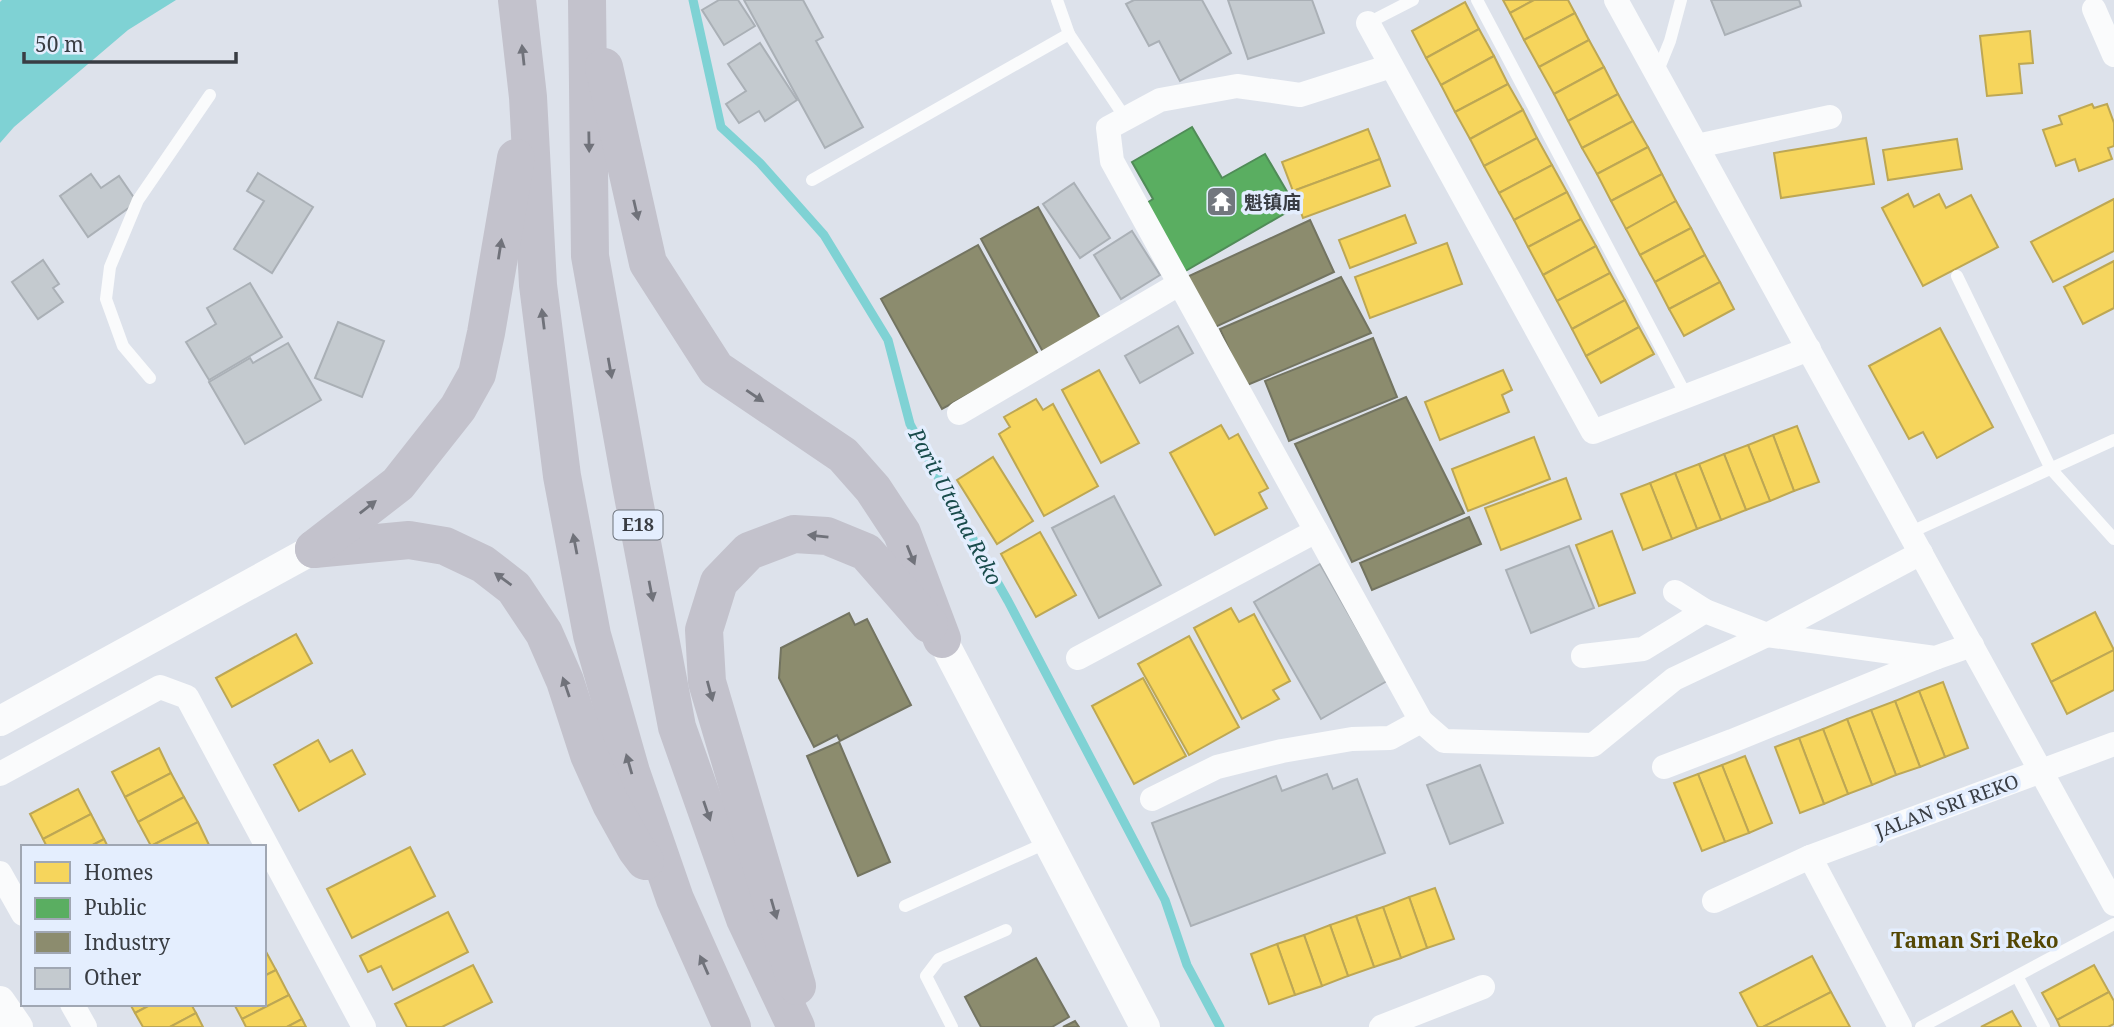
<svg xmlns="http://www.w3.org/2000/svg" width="2114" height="1027" viewBox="0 0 2114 1027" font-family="'Noto Serif','Noto Sans SC',serif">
  <rect width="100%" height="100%" fill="#dde2eb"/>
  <polygon fill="#7fd2d4" points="2,0 176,0 128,30 14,127 0,143 0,2"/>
  <g fill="#f6d55c" stroke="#bda754" stroke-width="2">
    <polygon points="1503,0 1534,0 1510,13"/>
    <polygon points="1534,0 1568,0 1575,13 1524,40 1510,13"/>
    <polygon points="1465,2 1479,29 1426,58 1412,31"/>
    <polygon points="1575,13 1589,40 1539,67 1524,40"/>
    <polygon points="1479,29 1494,56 1441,85 1426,58"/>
    <polygon points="2030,31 2033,63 2019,64 2022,93 1987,96 1980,36"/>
    <polygon points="1589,40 1604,67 1554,94 1539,67"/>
    <polygon points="1494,56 1508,84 1455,112 1441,85"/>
    <polygon points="1604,67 1618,94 1568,121 1554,94"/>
    <polygon points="1508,84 1523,110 1470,139 1455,112"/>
    <polygon points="1618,94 1633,121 1582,148 1568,121"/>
    <polygon points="2092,104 2094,108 2107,104 2114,123 2114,146 2108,148 2112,159 2079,171 2075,159 2056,166 2043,130 2062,124 2059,116"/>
    <polygon points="1523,110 1537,138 1484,166 1470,139"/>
    <polygon points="1633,121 1648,147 1597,174 1582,148"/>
    <polygon points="1368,129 1380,159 1293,191 1282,162"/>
    <polygon points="1537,138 1552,165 1499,193 1484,166"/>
    <polygon points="1866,138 1874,184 1781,198 1774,153"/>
    <polygon points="1957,139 1962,169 1888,180 1883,150"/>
    <polygon points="1648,147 1662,174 1611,201 1597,174"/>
    <polygon points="1380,159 1390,186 1303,218 1293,191"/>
    <polygon points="1552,165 1567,192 1514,220 1499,193"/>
    <polygon points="1662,174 1676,201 1626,229 1611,201"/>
    <polygon points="1567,192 1581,219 1528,247 1514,220"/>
    <polygon points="1908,194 1914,207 1939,194 1946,208 1971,195 1998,247 1923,286 1882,208"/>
    <polygon points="2114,199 2114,251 2053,282 2031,242"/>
    <polygon points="1676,201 1691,228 1640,255 1626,229"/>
    <polygon points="1405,215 1416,243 1350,268 1339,240"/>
    <polygon points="1581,219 1596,246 1543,275 1528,247"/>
    <polygon points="1691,228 1705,255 1655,282 1640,255"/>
    <polygon points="1447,243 1462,284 1370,318 1355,277"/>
    <polygon points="1596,246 1610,273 1557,301 1543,275"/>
    <polygon points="1705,255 1720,282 1669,309 1655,282"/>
    <polygon points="2114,261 2114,308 2083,324 2064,287"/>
    <polygon points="1610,273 1625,300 1572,329 1557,301"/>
    <polygon points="1720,282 1734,309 1684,336 1669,309"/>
    <polygon points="1625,300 1639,327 1586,356 1572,329"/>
    <polygon points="1639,327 1654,354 1601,383 1586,356"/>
    <polygon points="1940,328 1993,427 1937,458 1923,432 1909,439 1869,366"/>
    <polygon points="1099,370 1139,443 1101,463 1062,390"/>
    <polygon points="1503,370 1512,390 1502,395 1509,412 1440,440 1425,402"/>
    <polygon points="1036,399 1043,410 1053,404 1098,486 1044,516 999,434 1010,427 1004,417"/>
    <polygon points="1221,425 1229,439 1238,434 1268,488 1259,493 1267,508 1215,535 1170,453"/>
    <polygon points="1797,426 1819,482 1794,491 1773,435"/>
    <polygon points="1773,435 1794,491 1770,501 1748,445"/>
    <polygon points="1534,437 1550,479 1468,511 1452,469"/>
    <polygon points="1748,445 1770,501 1746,510 1724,454"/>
    <polygon points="1724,454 1746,510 1721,520 1699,464"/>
    <polygon points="993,457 1033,521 997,544 957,480"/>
    <polygon points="1699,464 1721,520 1697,529 1675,473"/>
    <polygon points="1675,473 1697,529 1672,539 1650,483"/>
    <polygon points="1566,478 1581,519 1501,550 1485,508"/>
    <polygon points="1650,483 1672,539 1643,550 1621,494"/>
    <polygon points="1612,531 1635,593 1599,606 1576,545"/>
    <polygon points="1040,532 1076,595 1036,617 1001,554"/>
    <polygon points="1231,608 1239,622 1254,614 1290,681 1273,690 1279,699 1242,719 1194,628"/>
    <polygon points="2095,612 2114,650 2051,682 2032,644"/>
    <polygon points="296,634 312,663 232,707 216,678"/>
    <polygon points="1189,636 1239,727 1189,755 1138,664"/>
    <polygon points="2114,650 2114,690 2067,714 2051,682"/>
    <polygon points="1143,678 1186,756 1134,784 1092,706"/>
    <polygon points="1943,682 1968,748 1945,757 1919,691"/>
    <polygon points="1919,691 1945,757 1920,767 1895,701"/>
    <polygon points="1895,701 1920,767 1896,775 1871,710"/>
    <polygon points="1871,710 1896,775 1872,785 1847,719"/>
    <polygon points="1847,719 1872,785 1848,794 1823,729"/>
    <polygon points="1823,729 1848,794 1824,804 1799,738"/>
    <polygon points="1799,738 1824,804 1800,813 1775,747"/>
    <polygon points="318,740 330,762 352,750 365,774 299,811 274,765"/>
    <polygon points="159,748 171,773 125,797 112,772"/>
    <polygon points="1745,756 1772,823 1749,833 1722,765"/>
    <polygon points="1722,765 1749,833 1725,842 1698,774"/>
    <polygon points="171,773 184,797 138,822 125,797"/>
    <polygon points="1698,774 1725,842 1702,851 1674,783"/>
    <polygon points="78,789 91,814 43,839 30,814"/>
    <polygon points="184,797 198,822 151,846 138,822"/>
    <polygon points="91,814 104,839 89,847 47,847 43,839"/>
    <polygon points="198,822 210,847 151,846"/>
    <polygon points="104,839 108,847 89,847"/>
    <polygon points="410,847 435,896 352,938 327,889"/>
    <polygon points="1435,888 1454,939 1427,948 1409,897"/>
    <polygon points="1409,897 1427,948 1401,958 1383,907"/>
    <polygon points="1383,907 1401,958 1374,967 1356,916"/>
    <polygon points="448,912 468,952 393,990 381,966 368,972 360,956"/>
    <polygon points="1356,916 1374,967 1348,976 1330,925"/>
    <polygon points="1330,925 1348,976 1322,986 1304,935"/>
    <polygon points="1304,935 1322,986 1295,995 1277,944"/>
    <polygon points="1277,944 1295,995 1269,1004 1251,954"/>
    <polygon points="264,948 276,970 264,976"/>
    <polygon points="1812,956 1831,992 1763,1027 1758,1027 1740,993"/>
    <polygon points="473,965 492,1002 442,1027 407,1027 395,1004"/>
    <polygon points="2094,965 2109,992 2057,1020 2042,993"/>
    <polygon points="276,970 289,995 242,1019 234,1004 264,1004 264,976"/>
    <polygon points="1831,992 1850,1027 1763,1027"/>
    <polygon points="2109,992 2114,1001 2114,1024 2108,1027 2060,1027 2057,1020"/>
    <polygon points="289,995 302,1019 287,1027 246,1027 242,1019"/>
    <polygon points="130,1004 152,1004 135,1013"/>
    <polygon points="152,1004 191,1004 196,1013 170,1027 143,1027 135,1013"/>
    <polygon points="2012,1011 2021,1027 1981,1027"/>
    <polygon points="196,1013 203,1027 170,1027"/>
    <polygon points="302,1019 306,1027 287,1027"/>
  </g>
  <polygon fill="#5aae61" stroke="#508c58" stroke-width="2" points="1192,127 1222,178 1265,154 1296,207 1182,273 1142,206 1153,199 1132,162"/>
  <g fill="#8c8c6e" stroke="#737461" stroke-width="2">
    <polygon points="1038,207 1101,320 1043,352 981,239"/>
    <polygon points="1310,220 1334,272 1211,329 1187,277"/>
    <polygon points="978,245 1039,356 942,409 881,299"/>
    <polygon points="1341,277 1371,333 1245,386 1220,329"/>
    <polygon points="1373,338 1397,397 1289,441 1265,381"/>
    <polygon points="1406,397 1464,513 1352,562 1295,444"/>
    <polygon points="1469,517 1481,544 1372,590 1360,563"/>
    <polygon points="849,613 855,625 867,619 911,705 840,741 837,735 814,747 779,678 781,648"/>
    <polygon points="839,742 890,862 858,876 807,756"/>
    <polygon points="1036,958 1069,1017 1052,1027 981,1027 965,997"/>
    <polygon points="1075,1021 1079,1027 1063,1027"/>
  </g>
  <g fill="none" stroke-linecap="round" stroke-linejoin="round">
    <polyline stroke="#7fd2d4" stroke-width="9" points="693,0 721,127 760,163 824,235 888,340 910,424 939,479 1008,601 1165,900 1187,965 1220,1027"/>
  </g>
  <g fill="#c4cacf" stroke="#aab0b6" stroke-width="2">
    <polygon points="719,0 738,0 755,26 724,45 702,10"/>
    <polygon points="744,0 803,0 823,37 816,41 863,127 825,148"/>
    <polygon points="1134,0 1202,0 1231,53 1180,81 1159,41 1149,46 1126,4"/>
    <polygon points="1228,0 1312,0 1324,33 1248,59"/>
    <polygon points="1711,0 1799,0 1801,6 1725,35"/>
    <polygon points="760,43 797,100 765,121 759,111 739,123 726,104 746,91 728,64"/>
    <polygon points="258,173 313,207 272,273 234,249 264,201 247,191"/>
    <polygon points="91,174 101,188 119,176 137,202 88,237 60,196"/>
    <polygon points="1074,183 1110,238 1080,258 1043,204"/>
    <polygon points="1132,231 1160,275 1121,299 1094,255"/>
    <polygon points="43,260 59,284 53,288 63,302 38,319 12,282"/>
    <polygon points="250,283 282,337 209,380 186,342 216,324 207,308"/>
    <polygon points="338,322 384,341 362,397 315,378"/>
    <polygon points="1178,326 1193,353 1140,383 1125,356"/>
    <polygon points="288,343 321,400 245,444 209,382 250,358 253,363"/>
    <polygon points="1114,496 1161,585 1099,618 1052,528"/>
    <polygon points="1569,546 1594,608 1531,633 1506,570"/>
    <polygon points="1320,564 1387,681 1321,719 1254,602"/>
    <polygon points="1480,765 1503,823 1450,844 1427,785"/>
    <polygon points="1327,774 1333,789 1357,779 1385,853 1191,926 1152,823 1276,776 1282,791"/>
  </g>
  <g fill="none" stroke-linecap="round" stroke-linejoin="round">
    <g stroke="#fafbfc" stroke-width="12">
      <polyline points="1057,0 1069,34 1126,119"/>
      <polyline points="1477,0 1687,397"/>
      <polyline points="1368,23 1413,0"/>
      <polyline points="1657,73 1670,41 1681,0"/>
      <polyline points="812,180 1069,34"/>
      <polyline points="1957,276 2051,469 2114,539"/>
      <polyline points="150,378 123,346 106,299 110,267 138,200 210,95"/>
      <polyline points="1909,533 2114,440"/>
      <polyline points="905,906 1048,842"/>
      <polyline points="2017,976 2044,1027"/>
      <polyline points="952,1027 926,976 939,959 1006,930"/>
      <polyline points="1921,1027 2114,924"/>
    </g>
    <g stroke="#fafbfc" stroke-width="24">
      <polyline points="1616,0 2114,904"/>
      <polyline points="2094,9 2114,55"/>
      <polyline points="1368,23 1593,432 1809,349"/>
      <polyline points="1391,66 1300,95 1237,86 1160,100 1108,128 1112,161 1421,721 1444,741 1593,745 1674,679 1767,635 1921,553"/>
      <polyline points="1697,146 1830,117"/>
      <polyline points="959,413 1179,284"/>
      <polyline points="1675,592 1705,611 1767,635 1935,658 1972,645"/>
      <polyline points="1583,656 1643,649 1705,611"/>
      <polyline points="1078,658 1316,531"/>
      <polyline points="1664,767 1732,741 1935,658"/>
      <polyline points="0,774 160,687 187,697 364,1027"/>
      <polyline points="1152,799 1217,767 1282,751 1352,739 1390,738 1421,721"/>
      <polyline points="1810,857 1900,1027"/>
      <polyline points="0,873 23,914"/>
      <polyline points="1714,901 1810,857 2114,744"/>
      <polyline points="72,1004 85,1027"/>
      <polyline points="1381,1027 1483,987"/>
    </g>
    <g stroke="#fafbfc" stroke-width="30">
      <polyline points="942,639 1145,1027"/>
      <polyline points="0,721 314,549"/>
      <polyline points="0,1001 18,1027"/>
    </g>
    <g stroke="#c3c2cc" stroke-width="38">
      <polyline points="517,0 528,97 538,285 562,476 592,635 631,772 675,899 732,1027"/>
      <polyline points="587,0 590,256 631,485 677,727 745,919 796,1027"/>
      <polyline points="604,67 648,263 716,369 843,455 873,489 902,533 942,639"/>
      <polyline points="314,549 409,540 445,546 483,564 514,588 544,633 565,681 589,755 611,804 636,849 645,861"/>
      <polyline points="314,549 398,484 458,408 477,374 486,333 516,158"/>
      <polyline points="797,986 707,682 704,630 719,582 749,551 794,534 827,536 866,552 929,624"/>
    </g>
  </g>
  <defs><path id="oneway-solid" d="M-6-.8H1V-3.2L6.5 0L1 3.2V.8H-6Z" transform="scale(1.75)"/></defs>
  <g fill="#70727a">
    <use href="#oneway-solid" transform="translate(523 55) rotate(-96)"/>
    <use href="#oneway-solid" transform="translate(589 142) rotate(89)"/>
    <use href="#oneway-solid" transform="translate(636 210) rotate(77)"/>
    <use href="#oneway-solid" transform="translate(500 249) rotate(-81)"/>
    <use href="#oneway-solid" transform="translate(543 319) rotate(-97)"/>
    <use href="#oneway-solid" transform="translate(610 368) rotate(80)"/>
    <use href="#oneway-solid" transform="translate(755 396) rotate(34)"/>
    <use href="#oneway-solid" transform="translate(368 507) rotate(-38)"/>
    <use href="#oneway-solid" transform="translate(818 536) rotate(-174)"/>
    <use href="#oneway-solid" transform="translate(575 544) rotate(-101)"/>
    <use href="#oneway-solid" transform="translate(911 555) rotate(68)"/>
    <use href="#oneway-solid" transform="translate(503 579) rotate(-144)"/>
    <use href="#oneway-solid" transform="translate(651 591) rotate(79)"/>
    <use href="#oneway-solid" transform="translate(566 687) rotate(-109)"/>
    <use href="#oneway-solid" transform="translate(710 691) rotate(75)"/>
    <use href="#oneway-solid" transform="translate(629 764) rotate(-106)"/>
    <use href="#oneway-solid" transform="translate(707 811) rotate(71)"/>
    <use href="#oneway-solid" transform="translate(774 909) rotate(74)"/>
    <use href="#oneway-solid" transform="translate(704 965) rotate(-114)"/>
  </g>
  <defs>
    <symbol id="temple-square" viewBox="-11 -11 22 22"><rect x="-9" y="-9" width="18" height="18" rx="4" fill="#72777e" stroke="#e4eefe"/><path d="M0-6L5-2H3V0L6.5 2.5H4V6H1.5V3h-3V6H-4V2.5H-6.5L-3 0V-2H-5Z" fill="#fff"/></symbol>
  </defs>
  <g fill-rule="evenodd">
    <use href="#temple-square" x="1204" y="184" width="35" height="35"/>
  </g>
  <g text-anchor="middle" stroke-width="7" stroke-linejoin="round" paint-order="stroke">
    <rect fill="#e4eefe" stroke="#6c727b" stroke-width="2" x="613.5" y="510.5" width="49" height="29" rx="5"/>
    <g font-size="18" font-weight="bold" fill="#393d43">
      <text x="638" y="531">E18</text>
    </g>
    <g font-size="19" font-weight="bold" fill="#393d43" stroke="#e4eefe" text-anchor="start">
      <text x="1244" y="209">魁镇庙</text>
    </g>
    <g font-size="19" fill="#393d43" stroke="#e4eefe">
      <text transform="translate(1947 806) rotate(-20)" y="7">JALAN SRI REKO</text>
    </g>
    <g font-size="21" font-style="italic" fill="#184b4b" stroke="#e4eefe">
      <text transform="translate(955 507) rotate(62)" y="7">Parit Utama Reko</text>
    </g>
    <g font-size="21" font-weight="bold" fill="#544704" stroke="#e4eefe">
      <text x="1975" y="948">Taman Sri Reko</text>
    </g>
  </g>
  <rect x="21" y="845" width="245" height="161" fill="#e4eefe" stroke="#a0a7b3" stroke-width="2"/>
  <rect x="35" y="862" width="35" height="21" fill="#f6d55c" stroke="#a0a7b3" stroke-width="2"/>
  <text x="84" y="880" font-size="21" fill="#393d43">Homes</text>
  <rect x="35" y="898" width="35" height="21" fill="#5aae61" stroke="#a0a7b3" stroke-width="2"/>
  <text x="84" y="915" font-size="21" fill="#393d43">Public</text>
  <rect x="35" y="932" width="35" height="21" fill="#8c8c6e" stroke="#a0a7b3" stroke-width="2"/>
  <text x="84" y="950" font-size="21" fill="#393d43">Industry</text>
  <rect x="35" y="968" width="35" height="21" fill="#c4cacf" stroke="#a0a7b3" stroke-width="2"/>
  <text x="84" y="985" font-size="21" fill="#393d43">Other</text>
  <path d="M24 52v10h212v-10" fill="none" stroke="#393d43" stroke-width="3.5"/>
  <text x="35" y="52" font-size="21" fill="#393d43" stroke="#e4eefe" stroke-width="5" paint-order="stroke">50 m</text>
</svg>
